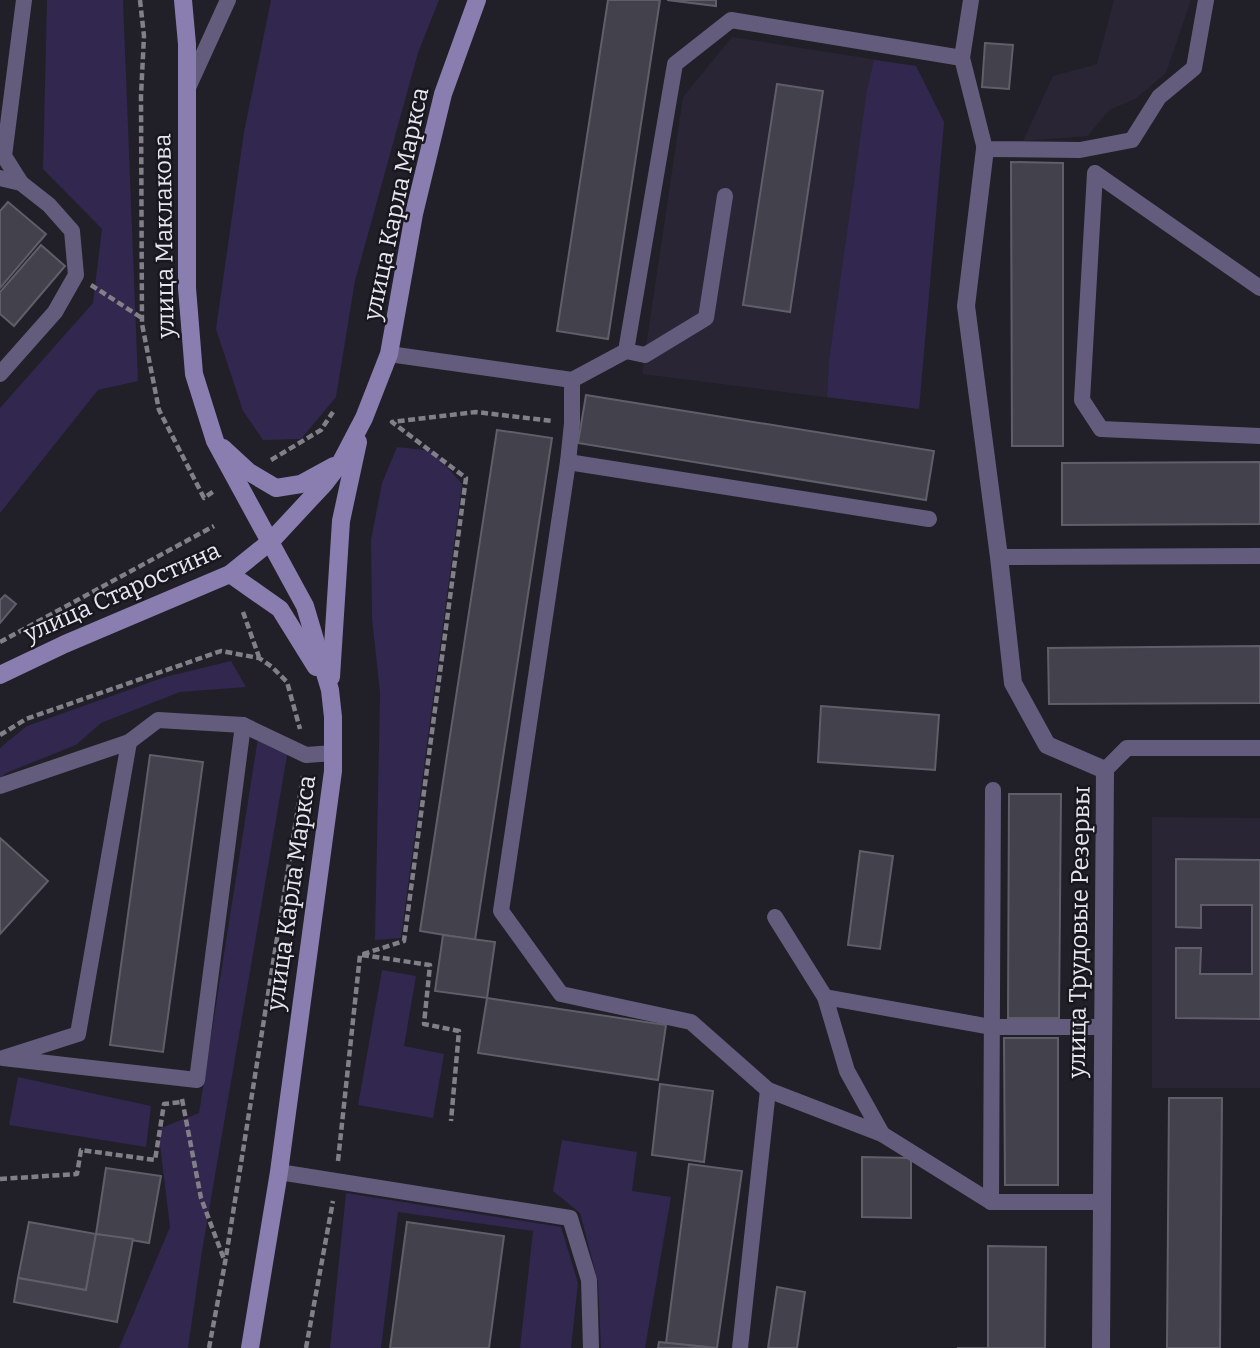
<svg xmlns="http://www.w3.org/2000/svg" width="1260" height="1348" viewBox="0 0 1260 1348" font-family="Bitter,serif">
  <rect width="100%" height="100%" fill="#211f28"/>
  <g fill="#292534">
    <polygon points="1114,0 1191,0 1166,73 1135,99 1109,110 1088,136 1023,141 1053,76 1097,64"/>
    <polygon points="732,37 916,66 944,122 919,409 642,374 683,97"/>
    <polygon points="1152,817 1260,818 1260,1088 1152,1088"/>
  </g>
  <g fill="#32274e">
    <polygon points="47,0 123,0 138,381 98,390 0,513 0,408 93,303 102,229 43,169"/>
    <polygon points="271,0 439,0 418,53 355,281 336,397 301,439 263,440 243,411 216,329 244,132"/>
    <polygon points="874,60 916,66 944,122 919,409 827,397 829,361 867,90"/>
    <polygon points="397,447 433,451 462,484 401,938 375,940 380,693 372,618 371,540 382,483"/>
    <polygon points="231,661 246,687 180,692 101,723 76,745 6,773 0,778 0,748 27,726 165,677"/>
    <polygon points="258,738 288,750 202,1251 188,1348 119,1348 170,1227 158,1129 199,1113"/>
    <polygon points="382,970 416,976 404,1046 444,1054 433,1118 358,1105"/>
    <polygon points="18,1077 151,1106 146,1147 9,1125"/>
    <polygon points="562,1140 637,1152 632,1191 671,1197 645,1348 601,1348 598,1282 580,1213 553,1191"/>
    <polygon points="346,1193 561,1227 578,1283 571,1348 520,1348 533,1231 398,1212 381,1348 330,1348"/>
  </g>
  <g fill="#43414b" stroke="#605e69" stroke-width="2">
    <polygon points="608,0 660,0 608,339 557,331"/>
    <polygon points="667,0 716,0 716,6"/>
    <polygon points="985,43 1013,45 1009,89 982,87"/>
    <polygon points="777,84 823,91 790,312 743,305"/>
    <polygon points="1011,162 1063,163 1063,446 1012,446"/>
    <polygon points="8,202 46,234 0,288 0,211"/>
    <polygon points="41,245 65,266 14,326 0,314 0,292"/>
    <polygon points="586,395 934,451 926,500 578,443"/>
    <polygon points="497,430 552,438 475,940 420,931"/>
    <polygon points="1260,462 1260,524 1062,525 1062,463"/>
    <polygon points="5,595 16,604 0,623 0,600"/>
    <polygon points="1260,646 1260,703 1049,704 1048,648"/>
    <polygon points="821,706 939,715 935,770 818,762"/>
    <polygon points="150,755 203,762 163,1052 110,1045"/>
    <polygon points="1009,794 1061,794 1059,1018 1008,1018"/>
    <polygon points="0,838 48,881 0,934"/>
    <polygon points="860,851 893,856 880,949 848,945"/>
    <polygon points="1176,859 1260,860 1260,1019 1176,1018 1176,948 1201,948 1200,974 1252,974 1252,905 1201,905 1201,928 1176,927"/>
    <polygon points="443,935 495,942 487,998 435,991"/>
    <polygon points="487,998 666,1025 658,1080 478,1053"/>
    <polygon points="1004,1038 1058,1038 1058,1185 1005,1185"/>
    <polygon points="660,1084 713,1091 704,1162 652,1155"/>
    <polygon points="1169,1098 1222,1098 1220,1348 1167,1348"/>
    <polygon points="862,1157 911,1158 911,1218 862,1217"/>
    <polygon points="689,1164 742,1171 717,1348 666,1343"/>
    <polygon points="106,1168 161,1176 149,1243 96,1234"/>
    <polygon points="29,1222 96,1234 86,1290 18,1278"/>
    <polygon points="407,1222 504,1236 489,1348 390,1348"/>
    <polygon points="96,1234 133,1239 117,1322 14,1302 18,1278 86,1290"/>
    <polygon points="988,1246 1046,1247 1045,1348 957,1348 988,1348"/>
    <polygon points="777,1287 805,1292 797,1348 768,1348"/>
    <polygon points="659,1342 706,1347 706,1348 658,1348"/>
  </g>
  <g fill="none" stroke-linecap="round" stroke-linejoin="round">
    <g stroke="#817f87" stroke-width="4.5" stroke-dasharray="7 3.5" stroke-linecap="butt">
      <polyline points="140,0 144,36 141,96 142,324 159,410 204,498 214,491"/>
      <polyline points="91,285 142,318"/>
      <polyline points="271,460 321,430 333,412"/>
      <polyline points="243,612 259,657"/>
      <polyline points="0,642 214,526"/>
      <polyline points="0,735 26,719 221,651 259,658 272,667 287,682 300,729"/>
      <polyline points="362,955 430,965 424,1024 459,1031 451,1121"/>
      <polyline points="182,1099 201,1198 225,1262"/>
      <polyline points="338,1161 360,955 404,941 466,478 392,422 476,412 552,421"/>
      <polyline points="0,1179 77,1174 81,1150 155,1160 164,1104 181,1102"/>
      <polyline points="209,1348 225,1263 303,776"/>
      <polyline points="306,1348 333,1201"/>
    </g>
    <g stroke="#645c7c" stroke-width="16">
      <polyline points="971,0 962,58 985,149 1080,150 1132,140 1159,97 1194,68 1206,0"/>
      <polyline points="187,90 228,0"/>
      <polyline points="0,178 21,183 49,205 72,231 76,275 55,312 0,374"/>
      <polyline points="21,183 4,156 24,0"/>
      <polyline points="1260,288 1095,173 1082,400 1101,429 1260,436"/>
      <polyline points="626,351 645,355 706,318 725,196"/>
      <polyline points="389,354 572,380 572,423 568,462 501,911 561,994 691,1022 768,1090 882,1134 991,1202 1100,1202"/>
      <polyline points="572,380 626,351 675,64 731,20 962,58"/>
      <polyline points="568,462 929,519"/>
      <polyline points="999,557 1260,556"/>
      <polyline points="129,742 78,1034 3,1058 197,1080 243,725"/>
      <polyline points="1105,770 1127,748 1260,748"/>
      <polyline points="0,786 129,742 158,720 243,725 306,755 334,753"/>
      <polyline points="775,917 825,997"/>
      <polyline points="882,1134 847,1071 825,997 991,1027 1104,1027"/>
      <polyline points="279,1172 570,1218 589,1280 591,1348"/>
      <polyline points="991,1202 993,790"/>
      <polyline points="740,1348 768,1090"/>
    </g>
    <polyline stroke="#645c7c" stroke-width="18" points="985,149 966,306 999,557 1013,683 1047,745 1105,770 1101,1348"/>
    <g stroke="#8a7eb1" stroke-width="18">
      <polyline points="183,0 187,44 187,288 194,374 215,441 305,606 330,690 333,717 333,771 313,919 279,1172 250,1348"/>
      <polyline points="223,448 249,472 276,488 301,484 334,466"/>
      <polyline points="230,574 280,609 316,667"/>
      <polyline points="0,675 65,644 230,574 271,541 325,483 341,462 364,418 389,354 414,214 443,94 477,0"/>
      <polyline points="331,677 341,521 358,442"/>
    </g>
  </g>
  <g text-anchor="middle" stroke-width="5" stroke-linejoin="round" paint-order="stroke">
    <g font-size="24" fill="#e8e7ed" stroke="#18161f">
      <text transform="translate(396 204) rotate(-78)" y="8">улица Карла Маркса</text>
      <text transform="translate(164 236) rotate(-91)" y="8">улица Маклакова</text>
      <text transform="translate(122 592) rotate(-24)" y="8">улица Старостина</text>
      <text transform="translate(291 893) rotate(-82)" y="8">улица Карла Маркса</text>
      <text transform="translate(1079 932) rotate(-89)" y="8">улица Трудовые Резервы</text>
    </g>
  </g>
</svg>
